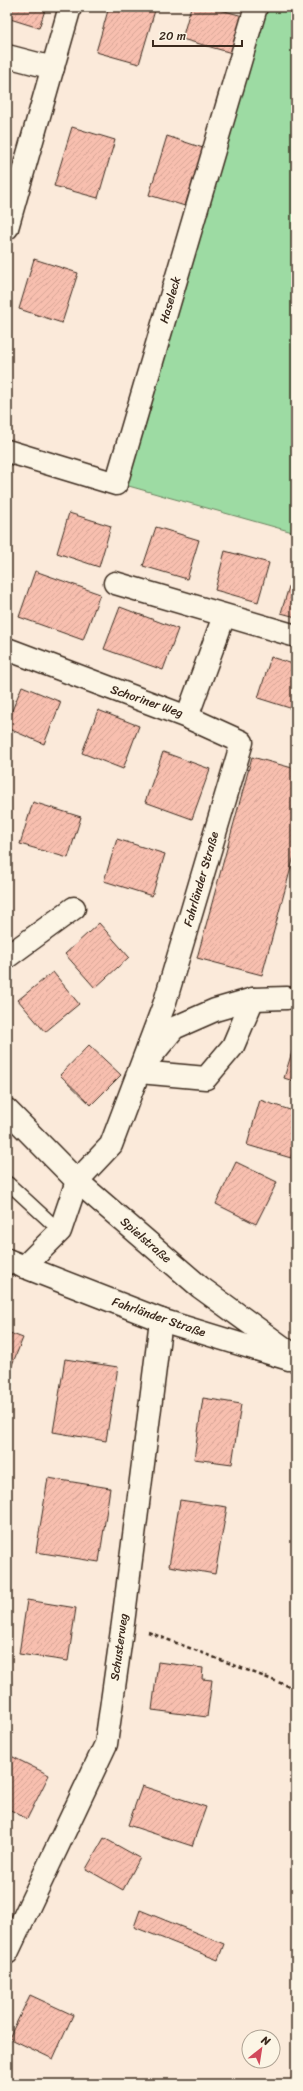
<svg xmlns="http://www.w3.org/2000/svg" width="303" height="2091" viewBox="0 0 303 2091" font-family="Sriracha,sans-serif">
  <defs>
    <pattern id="building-hatch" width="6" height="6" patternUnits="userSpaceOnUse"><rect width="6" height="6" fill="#f8bfaf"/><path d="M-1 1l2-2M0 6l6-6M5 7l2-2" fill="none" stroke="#d6a496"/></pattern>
  </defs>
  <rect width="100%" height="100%" fill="#fbeada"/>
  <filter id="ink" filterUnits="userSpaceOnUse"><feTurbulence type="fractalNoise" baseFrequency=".025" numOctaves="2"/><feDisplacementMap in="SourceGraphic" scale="8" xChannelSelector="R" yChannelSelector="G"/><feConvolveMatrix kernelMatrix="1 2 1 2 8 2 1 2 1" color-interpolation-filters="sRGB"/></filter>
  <g filter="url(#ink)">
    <polygon fill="#9ddba3" stroke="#6c8260" points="258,7 296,7 296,533 125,485"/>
    <g fill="url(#building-hatch)" stroke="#3b2a1e">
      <polygon points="7,7 46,7 39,28 7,18"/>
      <polygon points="109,7 129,10 130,7 156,7 139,64 96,52"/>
      <polygon points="191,7 210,7 243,16 232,53 182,39"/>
      <polygon points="7,74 12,75 7,94"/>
      <polygon points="72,127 115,140 98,198 54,186"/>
      <polygon points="167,136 203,148 185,206 149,195"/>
      <polygon points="34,259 78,273 62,323 19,309"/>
      <polygon points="69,513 111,526 99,567 57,553"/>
      <polygon points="156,527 199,540 187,579 143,566"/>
      <polygon points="225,551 269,563 258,602 215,590"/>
      <polygon points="294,570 296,571 296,617 281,613"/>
      <polygon points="35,571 100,594 83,640 19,617"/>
      <polygon points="120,607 178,629 163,670 104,649"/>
      <polygon points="271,657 296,665 296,710 258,698"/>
      <polygon points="22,686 61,702 44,744 7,728 7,723"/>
      <polygon points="98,710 139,726 123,769 82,753"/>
      <polygon points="163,752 210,769 192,819 145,802"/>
      <polygon points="252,757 296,769 296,849 262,975 197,958"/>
      <polygon points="33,802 81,817 68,858 20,844"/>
      <polygon points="117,839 165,854 152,896 104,881"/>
      <polygon points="99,923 129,957 95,988 65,954"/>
      <polygon points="53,972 79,1004 45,1032 18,1000"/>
      <polygon points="296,1039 296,1082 284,1078"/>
      <polygon points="89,1045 121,1075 91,1105 60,1075"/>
      <polygon points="260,1100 296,1112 296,1142 291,1158 247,1145"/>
      <polygon points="236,1162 277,1182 256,1224 216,1204"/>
      <polygon points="7,1332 23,1338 7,1377"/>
      <polygon points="65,1359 118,1367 106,1441 53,1432"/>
      <polygon points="203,1398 241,1404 232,1464 194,1459"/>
      <polygon points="48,1478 110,1488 99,1562 36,1552"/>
      <polygon points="180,1500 227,1507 215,1574 169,1566"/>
      <polygon points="27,1600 76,1608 68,1661 19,1654"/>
      <polygon points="158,1662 203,1668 202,1679 212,1680 207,1717 152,1710"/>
      <polygon points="7,1754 49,1775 27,1819 7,1808"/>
      <polygon points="142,1786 206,1807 192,1846 128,1825"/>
      <polygon points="104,1838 140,1858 123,1890 86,1869"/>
      <polygon points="140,1910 224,1944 218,1960 134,1927"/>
      <polygon points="30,1995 73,2015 53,2059 9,2038"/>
    </g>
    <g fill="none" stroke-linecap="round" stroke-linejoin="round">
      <defs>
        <polyline id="lane" points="8,1183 60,1231"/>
        <g id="street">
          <polyline points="7,56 53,68"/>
          <polyline points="7,228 70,7"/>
          <polyline points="7,451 116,484 256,7"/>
          <polyline points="115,583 296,636"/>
          <polyline points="7,649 187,717 242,742 164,1005 111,1145 77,1181 60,1231 24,1267"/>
          <polyline points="187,717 224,616"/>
          <polyline points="7,957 74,908"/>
          <polyline points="152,1055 174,1028 215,1010 253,999 287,998"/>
          <polyline points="139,1072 206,1078 233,1046 253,999"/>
          <polyline points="7,1110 77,1181 200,1287 296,1357"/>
          <polyline points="7,1260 161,1320 289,1359"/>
          <polyline points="7,1953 106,1744 123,1623 161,1320"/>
        </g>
      </defs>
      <use href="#lane" stroke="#3b2a1e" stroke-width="15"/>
      <use href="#street" stroke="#3b2a1e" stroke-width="25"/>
      <polyline stroke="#3b2a1e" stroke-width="2.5" stroke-dasharray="4 3" stroke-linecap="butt" points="148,1632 296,1689"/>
      <use href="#lane" stroke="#fcf5e5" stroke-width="12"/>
      <use href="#street" stroke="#fcf5e5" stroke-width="22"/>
    </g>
  </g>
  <g text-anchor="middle" stroke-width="4" stroke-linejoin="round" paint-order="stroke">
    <g font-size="12" fill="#3b2a1e" stroke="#fcf5e5">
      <text transform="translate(170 300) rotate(-74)" y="4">Haseleck</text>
      <text transform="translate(147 701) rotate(19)" y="4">Schoriner Weg</text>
      <text transform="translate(201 879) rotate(-74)" y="4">Fahrländer Straße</text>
      <text transform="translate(146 1240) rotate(41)" y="4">Spielstraße</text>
      <text transform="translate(159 1317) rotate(19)" y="4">Fahrländer Straße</text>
      <text transform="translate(119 1647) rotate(-82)" y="4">Schusterweg</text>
    </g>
  </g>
  <rect width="303" height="2091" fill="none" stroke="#fcf5e5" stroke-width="24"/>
  <rect x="12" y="12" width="279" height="2067" fill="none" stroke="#3b2a1e" stroke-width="1.5" filter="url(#ink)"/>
  <g transform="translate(261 2049) rotate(30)"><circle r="19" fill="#fcf5e5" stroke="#afa495"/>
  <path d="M0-3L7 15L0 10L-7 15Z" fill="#d1495b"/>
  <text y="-6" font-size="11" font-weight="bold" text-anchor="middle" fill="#3b2a1e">N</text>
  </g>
  <path d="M153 40v6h89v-6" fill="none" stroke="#3b2a1e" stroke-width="2"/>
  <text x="159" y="40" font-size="12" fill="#3b2a1e" stroke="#fcf5e5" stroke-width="3" paint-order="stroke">20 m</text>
</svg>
